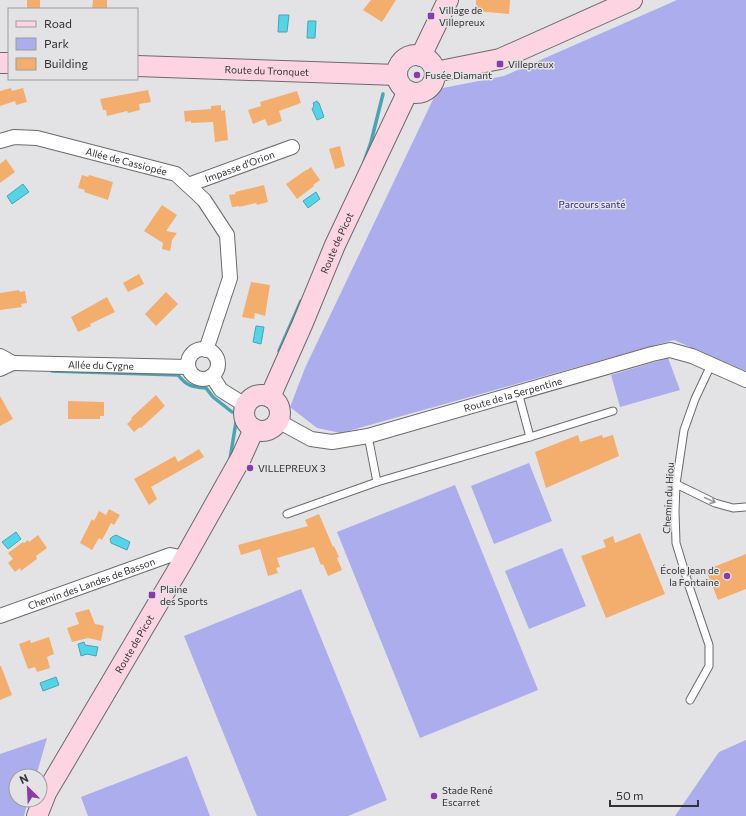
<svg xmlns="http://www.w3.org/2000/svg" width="746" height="816" viewBox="0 0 746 816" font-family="Commissioner,sans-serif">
  <rect width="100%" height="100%" fill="#e3e3e5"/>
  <g fill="#abadec">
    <polygon points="677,0 746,0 746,371 674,340 341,433 317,428 290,407 305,368 438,89 504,76"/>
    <polygon points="668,358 680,390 620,407 611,375"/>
    <polygon points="529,463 552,521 494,544 471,486"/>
    <polygon points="455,485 538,690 420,738 337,532"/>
    <polygon points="562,548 586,606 529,629 505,571"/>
    <polygon points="301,589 387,800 348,816 257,816 184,636"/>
    <polygon points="47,738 36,776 16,776 16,800 28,800 24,816 0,816 0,754"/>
    <polygon points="746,740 746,816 675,816 719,752"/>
    <polygon points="187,756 210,816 88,816 81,797"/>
  </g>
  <g fill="#54d4e8" stroke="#4aa4b2">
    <polygon points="279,15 289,15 287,32 278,32"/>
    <polygon points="308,21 316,21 315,38 307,38"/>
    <polygon points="317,101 318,103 319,103 324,117 317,120 312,109 314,106 313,103"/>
    <polygon points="23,184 29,192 12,204 7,196"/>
    <polygon points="316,192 320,199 308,208 303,201"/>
    <polygon points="256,326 264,327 261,344 253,342"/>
    <polygon points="16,532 21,539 8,549 2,542"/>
    <polygon points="116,535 130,542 127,550 111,543 110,539 112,537"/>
    <polygon points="84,642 85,645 98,647 96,656 87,654 81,656 78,644"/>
    <polygon points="56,677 59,685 43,691 40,683"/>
  </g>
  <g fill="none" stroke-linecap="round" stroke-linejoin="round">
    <g stroke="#4aa4b2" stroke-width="3.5">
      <polyline points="364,162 371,142 383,94"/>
      <polyline points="279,351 301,301"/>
      <path d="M52,371L178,375C187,386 191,387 206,388L213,397L232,412"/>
      <polyline points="230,459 236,422"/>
    </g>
  </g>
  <g fill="#f3ae6e">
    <rect x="27" y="0" width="13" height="9"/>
    <polygon points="93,0 107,0 107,9 92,9"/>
    <polygon points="371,0 396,0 382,22 363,10"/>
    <polygon points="476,0 510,0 509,14 476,11"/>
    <polygon points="11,88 12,91 23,88 27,102 16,105 15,101 0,106 0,91"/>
    <polygon points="148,90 151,102 139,104 140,110 128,113 127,111 107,116 106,110 103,110 100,99"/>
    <polygon points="297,91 301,103 279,111 282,121 268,126 265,119 253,124 248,110 261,106 260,102"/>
    <polygon points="221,105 221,111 225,110 228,140 215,142 213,122 191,123 191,121 185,122 184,111 211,109 211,106"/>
    <polygon points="340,146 345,166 335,169 329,149"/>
    <polygon points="6,159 15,172 0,183 0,164"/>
    <polygon points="311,167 320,180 313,185 314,186 297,199 286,184 306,170 307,170"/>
    <polygon points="82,175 88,177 89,175 113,182 108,200 84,192 85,190 78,188"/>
    <polygon points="264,185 268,202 257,205 256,203 239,207 239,206 232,207 229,195 236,194 235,192"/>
    <polygon points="162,205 177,215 166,231 177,233 172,240 170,251 162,249 163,243 144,231"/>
    <polygon points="139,274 144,284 128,292 123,283"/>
    <polygon points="251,282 270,285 265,316 255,313 254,319 242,317"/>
    <polygon points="19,290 20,292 25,291 27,303 21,304 22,307 0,310 0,293"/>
    <polygon points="166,292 178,304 156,326 145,314"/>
    <polygon points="107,297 115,312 90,324 91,326 78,332 71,317"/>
    <polygon points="156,395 165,406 141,428 140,427 134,432 127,424 132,419 131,418"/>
    <polygon points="0,396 13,419 0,426"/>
    <polygon points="68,401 104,402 104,416 100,416 100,419 68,419"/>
    <polygon points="578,435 580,442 602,435 603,438 613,435 619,456 546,488 535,452"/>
    <polygon points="199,449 204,457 151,487 157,499 149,505 134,479 175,456 178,462"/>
    <polygon points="109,509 120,515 114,525 111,523 102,540 99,538 92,550 80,543 92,519 94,521 99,511 106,515"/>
    <polygon points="319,514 333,547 334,546 339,557 337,558 342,570 328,576 323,564 321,565 314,547 277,558 280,567 276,568 278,573 268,576 260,549 241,555 238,545 308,526 305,520"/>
    <polygon points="640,533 665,594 606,618 581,556 606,547 603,540 613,536 615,543"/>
    <polygon points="38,535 47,548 36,556 37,559 26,567 21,571 20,568 15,572 8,563 13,559 8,553 23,542 24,543 28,540 29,542"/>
    <polygon points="746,554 746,589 718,600 706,570"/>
    <polygon points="89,609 95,624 104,626 101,641 88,638 72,642 67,628 79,624 75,613"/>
    <polygon points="49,637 54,654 47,657 50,668 37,672 35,667 28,669 19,644 30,640 31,643"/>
    <polygon points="0,666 1,666 12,695 0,700"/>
  </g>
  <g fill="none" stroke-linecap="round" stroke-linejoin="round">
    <defs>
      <g id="lane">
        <polyline points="518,392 530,437"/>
        <polyline points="368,436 377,482"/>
        <polyline points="676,484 715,503 733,508 746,507"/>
        <polyline points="287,514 377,482 530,437 613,411"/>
        <polyline points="690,700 709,666 709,645 690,589 676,543 675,511 676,484 684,430 695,399 711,365"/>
      </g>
      <g id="street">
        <path id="s1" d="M0,141L14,137L37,138L176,174L204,200L227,235L230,278L206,350"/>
        <path id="s2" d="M188,185L292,147"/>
        <circle cx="203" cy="364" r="15"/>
        <polyline points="0,356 13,363 0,369"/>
        <path id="s3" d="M13,363L188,367"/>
        <polyline points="212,376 221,390 245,405"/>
        <path id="s4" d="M278,421L311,439L332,442L368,436L652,354L670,350L692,356L746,380"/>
        <path id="s5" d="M0,616L170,555L175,556L183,561"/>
      </g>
      <g id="secondary">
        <circle cx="416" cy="74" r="19"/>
        <polyline points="421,56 448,0"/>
        <polyline points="0,63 9,63"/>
        <path id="s6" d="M137,66L397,75"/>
        <polyline points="435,72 500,59 632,0"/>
        <circle cx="262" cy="413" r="18"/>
        <path id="s7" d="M270,397L302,325L335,245L408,91"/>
        <path id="s8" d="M37,816L46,793L183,561L241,458L254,429"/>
      </g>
    </defs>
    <use href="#lane" stroke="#6b6b6d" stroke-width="9"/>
    <use href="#street" stroke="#6b6b6d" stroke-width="16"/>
    <use href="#secondary" stroke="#6b6b6d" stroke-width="22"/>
    <use href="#lane" stroke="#fff" stroke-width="7"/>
    <use href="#street" stroke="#fff" stroke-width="14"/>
    <use href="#secondary" stroke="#fed4e2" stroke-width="20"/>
  </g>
  <defs><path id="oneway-shaft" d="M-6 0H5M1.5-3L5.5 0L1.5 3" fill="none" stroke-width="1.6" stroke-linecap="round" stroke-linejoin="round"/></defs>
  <use stroke="#989999" href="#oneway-shaft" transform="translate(710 500) rotate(25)"/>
  <g fill="#8c3aa9" stroke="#e3e3e5" stroke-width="1.5">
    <rect x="427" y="12" width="8" height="8" rx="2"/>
    <rect x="496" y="60" width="8" height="8" rx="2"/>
    <circle cx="417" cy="75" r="4"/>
    <circle cx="250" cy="468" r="4"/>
    <circle cx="727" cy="576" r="4"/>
    <rect x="148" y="591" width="8" height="8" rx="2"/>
    <circle cx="434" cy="796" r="4"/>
  </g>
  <g text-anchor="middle" stroke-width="3" stroke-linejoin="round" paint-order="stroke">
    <g font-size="10" fill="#323333" stroke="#e3e3e5" text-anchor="start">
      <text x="439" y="14">Village de<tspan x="439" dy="12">Villepreux</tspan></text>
      <text x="508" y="68">Villepreux</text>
      <text x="425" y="79">Fusée Diamant</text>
      <text x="258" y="472">VILLEPREUX 3</text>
      <text x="719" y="574" text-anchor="end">École Jean de<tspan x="719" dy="12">la Fontaine</tspan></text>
      <text x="160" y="593">Plaine<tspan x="160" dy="12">des Sports</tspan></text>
      <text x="442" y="794">Stade René<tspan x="442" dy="12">Escarret</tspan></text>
    </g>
    <g font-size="10" fill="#323333" stroke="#e3e3e5">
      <text dy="4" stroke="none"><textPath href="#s6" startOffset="130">Route du Tronquet</textPath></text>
      <text dy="4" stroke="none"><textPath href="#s1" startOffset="130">Allée de Cassiopée</textPath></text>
      <text dy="4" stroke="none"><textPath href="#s2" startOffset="55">Impasse d'Orion</textPath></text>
      <text dy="4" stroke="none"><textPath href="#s7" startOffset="168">Route de Picot</textPath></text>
      <text dy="4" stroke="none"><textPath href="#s3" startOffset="88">Allée du Cygne</textPath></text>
      <text dy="4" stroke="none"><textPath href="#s4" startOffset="246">Route de la Serpentine</textPath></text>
      <text transform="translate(668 498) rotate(-87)" y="4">Chemin du Hiou</text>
      <text dy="4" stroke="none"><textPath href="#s5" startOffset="97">Chemin des Landes de Basson</textPath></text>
      <text dy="4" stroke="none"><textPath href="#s8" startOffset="198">Route de Picot</textPath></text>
    </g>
    <g font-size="10" fill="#2f1f79" stroke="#e3e3e5">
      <text x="592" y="208">Parcours santé</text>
    </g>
  </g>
  <rect x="8" y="8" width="130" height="72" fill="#e3e3e5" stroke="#9c9d9e"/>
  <rect x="16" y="21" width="20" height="6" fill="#fed4e2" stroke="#9c9d9e"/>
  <text x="44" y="28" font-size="12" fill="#323333">Road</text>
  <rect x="16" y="38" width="20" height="12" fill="#abadec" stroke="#9c9d9e"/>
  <text x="44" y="48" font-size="12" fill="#323333">Park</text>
  <rect x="16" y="58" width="20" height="12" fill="#f3ae6e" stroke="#9c9d9e"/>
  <text x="44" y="68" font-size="12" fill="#323333">Building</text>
  <g transform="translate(28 788) rotate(336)"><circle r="19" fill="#e3e3e5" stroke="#9c9d9e"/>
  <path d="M0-3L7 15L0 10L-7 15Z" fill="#8c3aa9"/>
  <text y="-6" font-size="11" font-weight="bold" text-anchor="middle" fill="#323333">N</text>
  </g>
  <path d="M610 800v6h88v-6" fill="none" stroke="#323333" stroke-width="2"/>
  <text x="616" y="800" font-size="12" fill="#323333" stroke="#e3e3e5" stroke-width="3" paint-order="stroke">50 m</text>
</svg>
